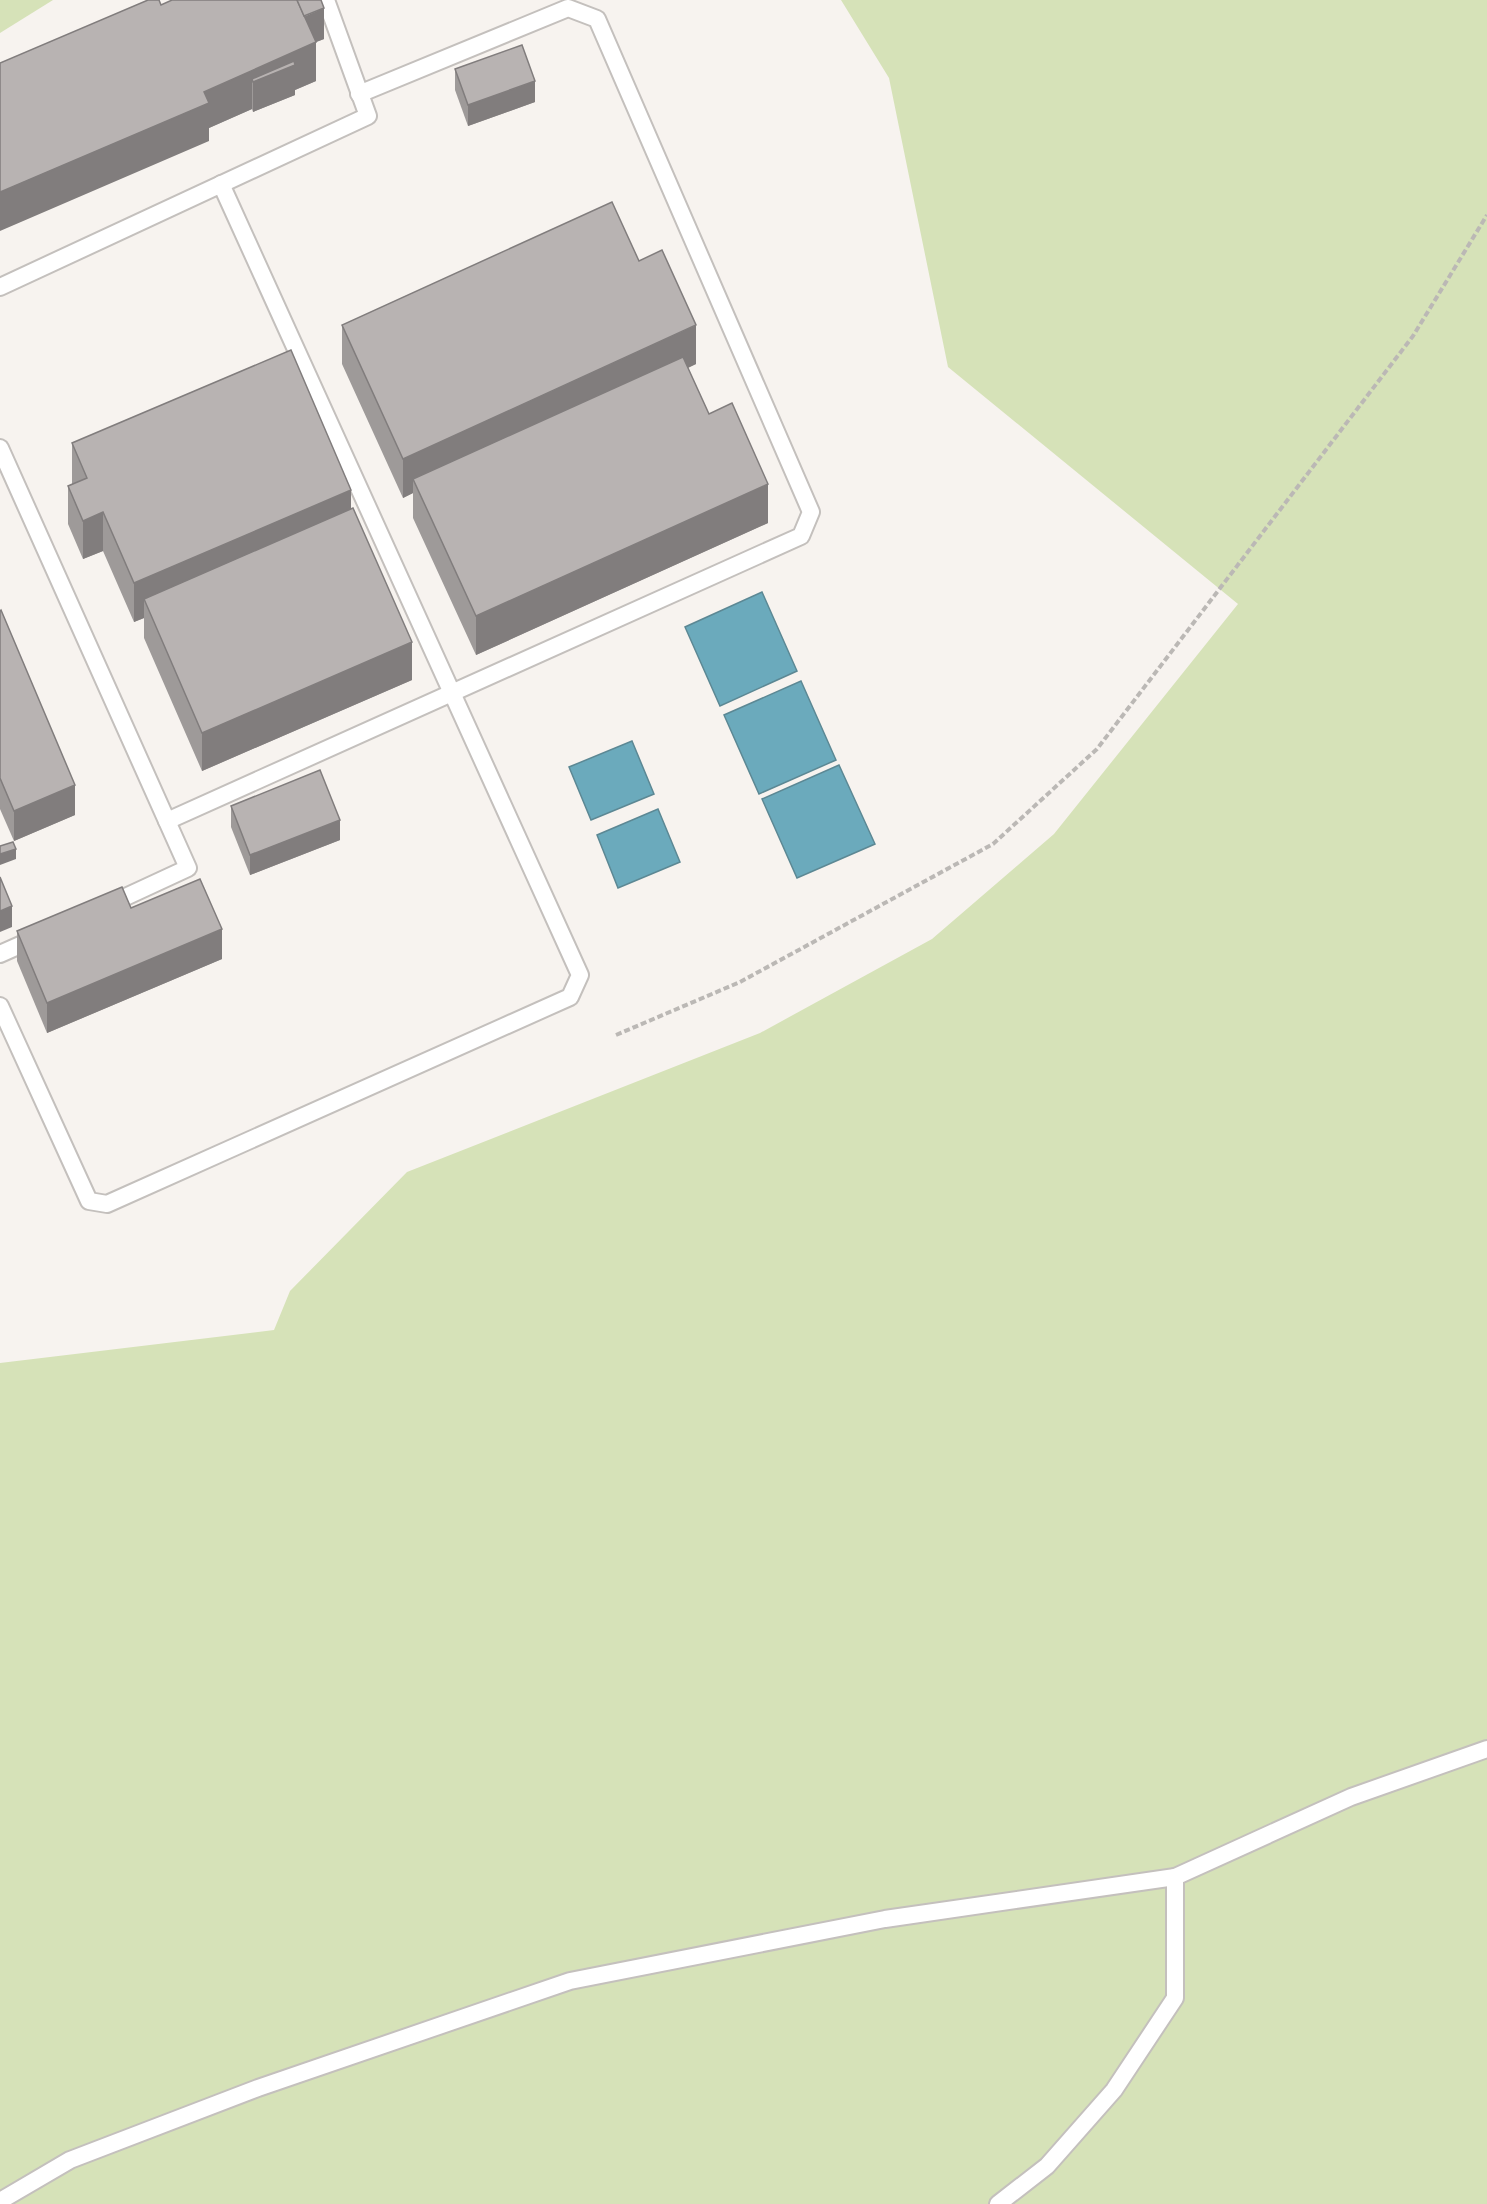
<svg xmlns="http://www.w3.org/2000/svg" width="1487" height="2204" viewBox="0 0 1487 2204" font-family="Cabin,sans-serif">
  <rect width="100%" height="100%" fill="#f7f3ef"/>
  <g fill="#d6e2b8">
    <polygon points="0,0 53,0 0,33"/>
    <polygon points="841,0 1487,0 1487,2204 0,2204 0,1363 274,1330 290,1291 407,1172 760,1033 932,939 1054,834 1238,604 948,367 889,78"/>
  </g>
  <g fill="#6baabc" stroke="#5c8894" stroke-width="1.5">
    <polygon points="762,592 797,671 720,706 685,627"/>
    <polygon points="801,681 836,760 759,794 724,715"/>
    <polygon points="632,741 654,794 591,820 569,767"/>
    <polygon points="839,765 875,844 797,878 762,799"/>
    <polygon points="658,809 680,862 618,888 597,835"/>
  </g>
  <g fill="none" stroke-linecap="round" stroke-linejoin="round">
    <defs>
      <g id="lane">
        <polyline points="0,287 368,116 326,0"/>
        <polyline points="0,448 188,868 106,906"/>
        <polyline points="167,821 801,536 811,512 597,19 568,8 359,94"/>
        <polyline points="0,954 36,938"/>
        <polyline points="0,1006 89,1201 107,1204 570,997 580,975 221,184"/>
        <polyline points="0,2201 70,2160 258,2088 570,1981 885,1919 1175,1877 1351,1797 1487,1749"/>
        <polyline points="998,2204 1047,2166 1114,2090 1175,1998 1175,1877"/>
      </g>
    </defs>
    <use href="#lane" stroke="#c4c0bd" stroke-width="20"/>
    <polyline stroke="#bbb8b5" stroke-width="4" stroke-dasharray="6 3" stroke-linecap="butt" points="616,1035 740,982 993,844 1097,749 1413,336 1487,215"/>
    <use href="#lane" stroke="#fff" stroke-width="16"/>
  </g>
  <g fill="#9e9a99">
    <polygon points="161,5 324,39 316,42 316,81 295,90 295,95 253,112 252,109 209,128 209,141"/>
    <polygon points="455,69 535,102 468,126 455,90"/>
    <polygon points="639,261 696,364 688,368 709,414 768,523 476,655 413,518 413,493 403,498 342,364 342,325"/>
    <polygon points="72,443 351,509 412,680 202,771 144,638 144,618 134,622 103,551 83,559 68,524 68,486 72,484"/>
    <polygon points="0,611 75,815 14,841 0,809"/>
    <polygon points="231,806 340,840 250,875 231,827"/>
    <polygon points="131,908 222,959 47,1033 17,961 17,931"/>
  </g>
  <g fill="#817d7d">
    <polygon points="324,8 324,39 301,48 301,18"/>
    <polygon points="316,42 316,81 295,90 295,95 253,112 253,82 252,79 252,109 209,128 209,141 0,231 0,192 204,92"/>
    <polygon points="535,81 535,102 468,126 468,105"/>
    <polygon points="696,325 696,364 419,491 413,479 413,493 403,498 403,459"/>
    <polygon points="768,484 768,523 476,655 476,616"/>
    <polygon points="351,490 351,528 144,599 144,618 134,622 134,583"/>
    <polygon points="103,512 103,551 83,559 83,521"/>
    <polygon points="412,642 412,680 202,771 202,733"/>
    <polygon points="75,785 75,815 14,841 14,811"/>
    <polygon points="340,820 340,840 250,875 250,855"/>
    <polygon points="16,849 16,859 0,865 0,854"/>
    <polygon points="12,906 12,927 0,932 0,911"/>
    <polygon points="222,929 222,959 47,1033 47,1003"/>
  </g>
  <g fill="#b8b3b2" stroke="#817d7d" stroke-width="1.5">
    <polygon points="148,0 159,0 161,5 172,0 297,0 316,42 204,92 209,103 0,192 0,63"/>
    <polygon points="297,0 321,0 324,8 304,16"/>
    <polygon points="522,45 535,81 468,105 455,69"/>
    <polygon points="294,61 295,65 253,82 252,79"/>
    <polygon points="612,202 639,261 662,250 696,325 403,459 342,325"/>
    <polygon points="291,350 351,490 134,583 103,512 83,521 68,486 87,478 72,443"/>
    <polygon points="683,357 709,414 732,403 768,484 476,616 413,479"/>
    <polygon points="353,508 412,642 202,733 144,599"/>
    <polygon points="1,610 75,785 14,811 0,778 0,611"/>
    <polygon points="320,770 340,820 250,855 231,806"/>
    <polygon points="13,842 16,849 0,854 0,846"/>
    <polygon points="0,877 12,906 0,911"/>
    <polygon points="200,879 222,929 47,1003 17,931 122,887 131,908"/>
  </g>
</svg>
